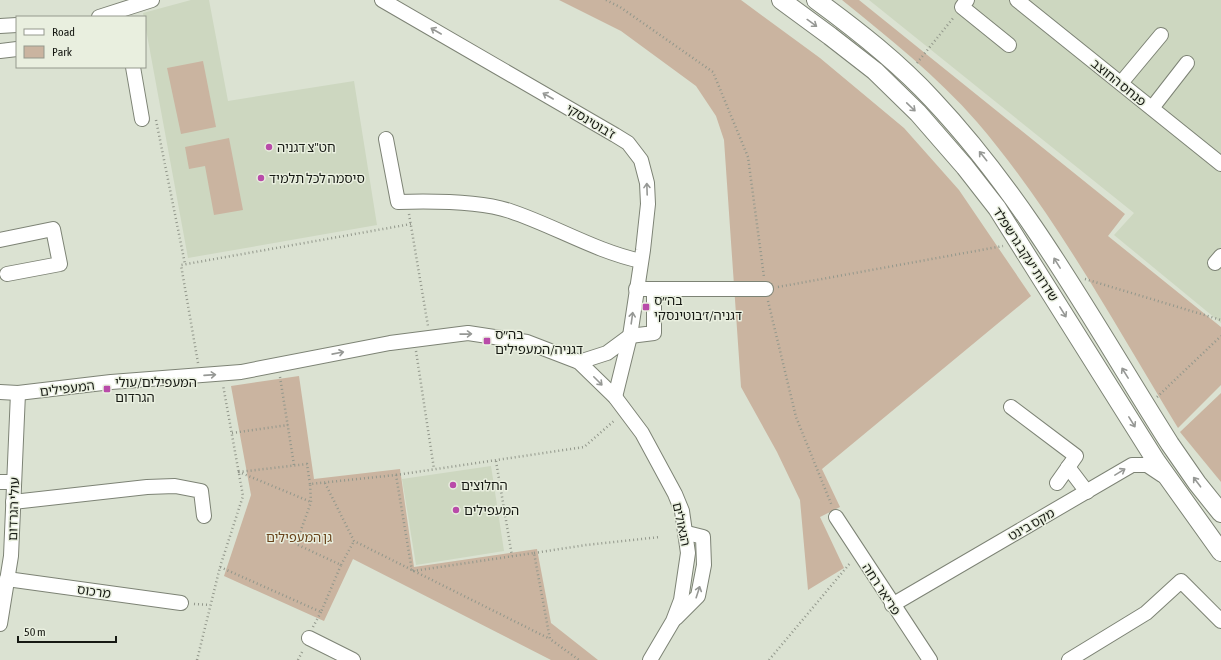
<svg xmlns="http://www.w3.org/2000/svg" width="1221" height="660" viewBox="0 0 1221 660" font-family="'Asap Condensed','Noto Sans Hebrew',sans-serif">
  <rect width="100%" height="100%" fill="#dbe2d2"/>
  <g fill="#cdd7c0">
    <polygon points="191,0 209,0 228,101 354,81 377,225 188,258 143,13"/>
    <polygon points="869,0 1221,0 1221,323 1114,235 1134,213"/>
    <polygon points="491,466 504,551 416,565 402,479"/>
  </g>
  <g fill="#cab4a0">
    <polygon points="559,0 741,0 820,58 904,128 959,190 1031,296 822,469 840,507 820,517 844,568 808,590 800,500 777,452 741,387 724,140 716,116 696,86 621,31"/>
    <path d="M842,0H859L1125,214L1108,236L1221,327V385L1178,428C1115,325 1055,213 977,122C937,76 889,38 842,0Z"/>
    <polygon points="203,61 216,127 181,134 167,68"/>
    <polygon points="229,138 243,210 214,215 205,166 189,169 185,147"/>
    <polygon points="299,376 314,479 400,469 414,567 537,549 551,623 598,660 551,660 353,559 324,621 224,576 251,495 231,386"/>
    <polygon points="1221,393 1221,482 1180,432"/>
  </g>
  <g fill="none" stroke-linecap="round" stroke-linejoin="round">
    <defs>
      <g id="minor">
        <polyline points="382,0 615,135 628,143 641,160 647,183 648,204 643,250 630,336 615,397"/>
        <polyline points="967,0 962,7 1009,45"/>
        <polyline points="1017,0 1221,164"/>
        <polyline points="99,17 152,0"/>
        <polyline points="0,26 17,25"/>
        <polyline points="0,51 17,49"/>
        <polyline points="133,67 142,119"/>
        <polyline points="1121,83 1161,35"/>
        <polyline points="1152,108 1187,63"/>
        <path d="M386,139L398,202C431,201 479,201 510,211C555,226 595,251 641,261"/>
        <polyline points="0,240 53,229 60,264 7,274"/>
        <polyline points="1215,263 1221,256"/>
        <polyline points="636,289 766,289"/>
        <polyline points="579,362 607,353 630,336 654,333 654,289"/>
        <polyline points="0,392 18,393 111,382 241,372 390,343 468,333 527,342 579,362 615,397 642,433 675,494 682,511 688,553 681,600 673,621 650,660"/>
        <polyline points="1011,407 1076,456 1057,483"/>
        <polyline points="1068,467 1087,492"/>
        <polyline points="0,482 14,482"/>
        <polyline points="13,502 147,487 175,486 201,491 204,516"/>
        <polyline points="836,517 930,660"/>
        <polyline points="7,579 181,603"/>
        <polyline points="892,605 1132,465 1147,465 1162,475"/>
        <polyline points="676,618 698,596 704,565 703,537 687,533"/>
        <polyline points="0,624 11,556 18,393"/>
        <polyline points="309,638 353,660"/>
        <polyline points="1069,660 1146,613 1181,581 1221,621"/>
      </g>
      <g id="major">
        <polyline points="781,0 830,36 875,71 918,113 965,167 997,208 1156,461 1221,552"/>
        <path d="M816,0C857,30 898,62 933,100C1029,202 1095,326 1170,444L1197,483L1221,513"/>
      </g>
    </defs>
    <use href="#minor" stroke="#7d8375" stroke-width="16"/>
    <use href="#major" stroke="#7d8375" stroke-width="20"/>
    <g stroke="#92978b" stroke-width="2.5" stroke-dasharray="1 3" stroke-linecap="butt">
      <polyline points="606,0 620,7 713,72 748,157 764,277"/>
      <polyline points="917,63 954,17"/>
      <polyline points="156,120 185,264"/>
      <polyline points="409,214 428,326"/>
      <polyline points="1085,279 1221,320"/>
      <polyline points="778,287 1003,246"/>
      <polyline points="768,301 796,417 832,506"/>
      <polyline points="416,351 434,469"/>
      <polyline points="198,363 181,265 411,224"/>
      <polyline points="280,377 294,465"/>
      <polyline points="1157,397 1221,336"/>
      <polyline points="232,433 288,425"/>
      <polyline points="496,461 512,556"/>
      <polyline points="396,475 584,447 615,420"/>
      <polyline points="325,483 354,541 550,639"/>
      <polyline points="310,484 307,464 239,472 311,502"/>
      <polyline points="534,553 586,545 660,537"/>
      <polyline points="341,565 354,541"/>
      <polyline points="220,567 243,496 223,385"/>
      <polyline points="413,571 534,553 550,639 579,660"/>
      <polyline points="194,604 210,605"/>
      <polyline points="313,627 321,612"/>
      <polyline points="197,660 220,567 321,612 341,565 296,544 311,502 310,484 396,475 412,571"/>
      <polyline points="298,660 303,650"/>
      <polyline points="769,660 851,562"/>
    </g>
    <use href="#minor" stroke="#fff" stroke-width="14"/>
    <use href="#major" stroke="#fff" stroke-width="18"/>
  </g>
  <defs><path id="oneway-shaft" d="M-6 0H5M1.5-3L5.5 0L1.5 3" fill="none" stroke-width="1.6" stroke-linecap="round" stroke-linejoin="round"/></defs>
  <g stroke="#969895">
    <use href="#oneway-shaft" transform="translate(812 23) rotate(36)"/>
    <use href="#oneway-shaft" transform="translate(436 31) rotate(-150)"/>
    <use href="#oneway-shaft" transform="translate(548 96) rotate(-150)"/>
    <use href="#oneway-shaft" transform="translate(911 107) rotate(44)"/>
    <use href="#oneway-shaft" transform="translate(983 156) rotate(-129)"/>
    <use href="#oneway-shaft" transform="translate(647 189) rotate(-92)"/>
    <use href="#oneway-shaft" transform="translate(1057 263) rotate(-122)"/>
    <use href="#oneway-shaft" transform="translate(1063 312) rotate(58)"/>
    <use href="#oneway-shaft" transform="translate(632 318) rotate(-82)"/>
    <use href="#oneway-shaft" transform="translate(466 334) rotate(-1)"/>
    <use href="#oneway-shaft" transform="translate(338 353) rotate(-11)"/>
    <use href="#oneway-shaft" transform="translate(1125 373) rotate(-122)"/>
    <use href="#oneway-shaft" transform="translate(210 375) rotate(-4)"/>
    <use href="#oneway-shaft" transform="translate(598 381) rotate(45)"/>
    <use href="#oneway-shaft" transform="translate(1132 422) rotate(58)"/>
    <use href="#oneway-shaft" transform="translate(1120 472) rotate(-31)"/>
    <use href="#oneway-shaft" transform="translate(1197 482) rotate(-127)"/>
    <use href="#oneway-shaft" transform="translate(698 592) rotate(-72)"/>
  </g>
  <g fill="#b94ba9" stroke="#e9efdf" stroke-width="1.5">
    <circle cx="269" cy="147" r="4"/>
    <circle cx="261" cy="178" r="4"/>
    <rect x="642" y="303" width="8" height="8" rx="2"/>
    <rect x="483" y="337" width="8" height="8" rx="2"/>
    <rect x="103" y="385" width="8" height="8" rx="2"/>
    <circle cx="453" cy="485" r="4"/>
    <circle cx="456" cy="510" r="4"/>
  </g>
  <g text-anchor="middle" stroke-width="3" stroke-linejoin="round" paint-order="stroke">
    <g font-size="13" fill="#161913" stroke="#e9efdf">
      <text transform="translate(1119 82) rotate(39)" y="5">פנחס החוצב</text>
      <text transform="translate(591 121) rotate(31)" y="5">ז'בוטינסקי</text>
      <text transform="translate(1026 254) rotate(57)" y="5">שדרות יעקב גרשפלד</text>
      <text transform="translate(67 388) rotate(-7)" y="5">המעפילים</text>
      <text transform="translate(13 509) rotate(-88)" y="5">עולי הגרדום</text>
      <text transform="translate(682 524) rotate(78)" y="5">הגאולים</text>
      <text transform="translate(1031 524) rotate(-30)" y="5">מקס בינט</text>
      <text transform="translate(882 589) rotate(57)" y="5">פריאר רחה</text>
      <text transform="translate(94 591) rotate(8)" y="5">מרכוס</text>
    </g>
    <g font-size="13" fill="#161913" stroke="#e9efdf" text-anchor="start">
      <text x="277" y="152">חט''צ דגניה</text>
      <text x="269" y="183">סיסמה לכל תלמיד</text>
      <text x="654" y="305">בה״ס<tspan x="654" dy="15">דגניה/ז׳בוטינסקי</tspan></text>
      <text x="495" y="339">בה״ס<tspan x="495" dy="15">דגניה/המעפילים</tspan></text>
      <text x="115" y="387">המעפילים/עולי<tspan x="115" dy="15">הגרדום</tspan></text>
      <text x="461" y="490">החלוצים</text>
      <text x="464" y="515">המעפילים</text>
    </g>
    <g font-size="13" fill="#69431a" stroke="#e9efdf">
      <text x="299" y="542">גן המעפילים</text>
    </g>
  </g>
  <rect x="16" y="16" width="130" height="52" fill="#e9efdf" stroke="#95998d"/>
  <rect x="24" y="29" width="20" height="6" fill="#ffffff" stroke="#95998d"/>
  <text x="52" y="36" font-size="12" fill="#161913">Road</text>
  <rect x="24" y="46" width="20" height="12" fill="#cab4a0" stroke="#95998d"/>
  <text x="52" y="56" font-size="12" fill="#161913">Park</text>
  <path d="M18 636v6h98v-6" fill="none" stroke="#161913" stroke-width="2"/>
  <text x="24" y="636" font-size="12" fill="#161913" stroke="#e9efdf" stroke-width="3" paint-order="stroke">50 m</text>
</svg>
